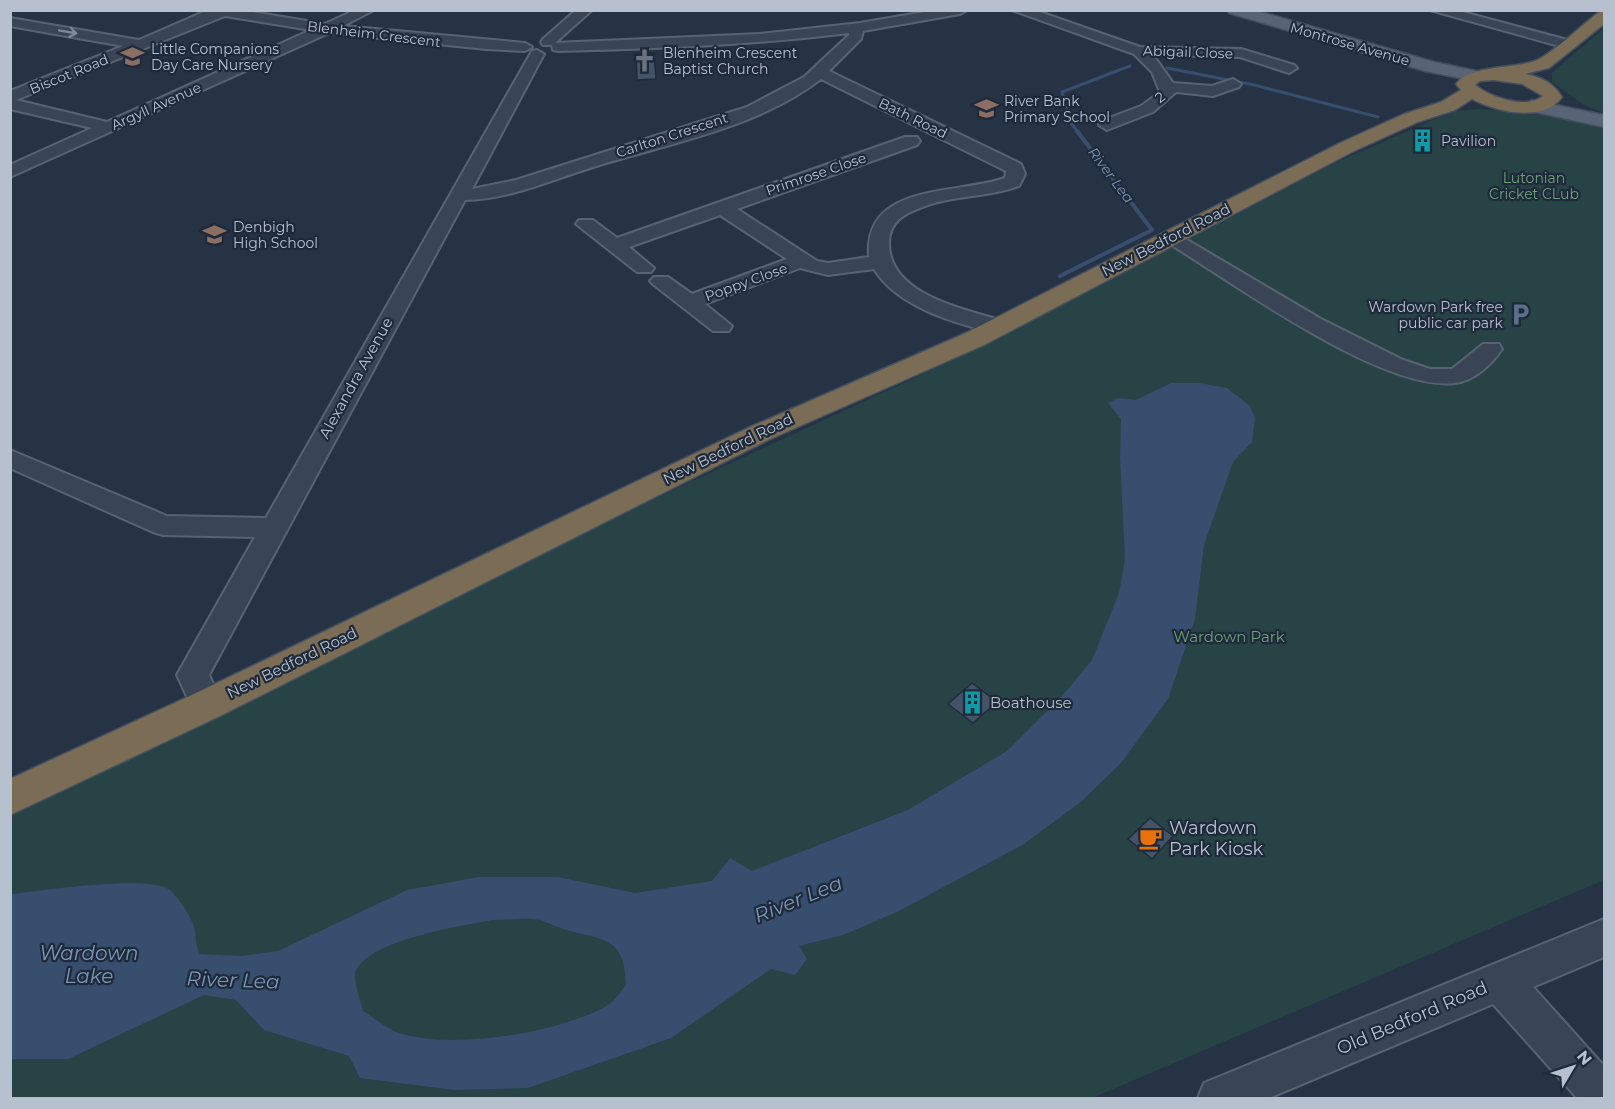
<svg xmlns="http://www.w3.org/2000/svg" width="1615" height="1109" viewBox="0 0 1615 1109" font-family="Montserrat,sans-serif">
  <rect width="100%" height="100%" fill="#253345"/>
  <g fill="#274346">
    <polygon points="1604,28 1604,113 1584,105 1552,82 1552,73"/>
    <polygon points="1482,109 1587,120 1604,125 1604,880 1092,1098 11,1098 11,810 303,662 996,340 1337,162 1453,111"/>
  </g>
  <path fill="#374e6e" fill-rule="evenodd" d="M1171,383H1200L1227,388L1250,406L1255,418L1252,442L1233,462L1204,545L1195,619L1168,699L1121,763L1082,801L1024,844L897,912L843,935L799,946L807,959L795,975L771,969L671,1038L528,1088L454,1090L360,1078L349,1056L264,1030L236,1000L204,995L68,1059H11V894C41,891 148,874 170,890C177,896 190,915 193,924C198,934 193,942 200,954L240,956L278,951L407,890L479,877H558L635,893L712,881L730,858L752,871L908,810L1007,751L1063,695L1092,660L1119,593L1125,559L1120,457L1121,419L1108,403L1118,398L1136,400ZM493,920C508,920 526,917 540,920C549,923 557,927 566,930C603,940 625,936 626,985C621,991 615,1001 608,1005C562,1033 444,1052 394,1031C383,1026 373,1017 363,1011C361,1001 354,984 355,974C362,941 464,925 493,920Z"/>
  <g fill="none" stroke-linecap="round" stroke-linejoin="round">
    <g stroke="#374e6e" stroke-width="3">
      <polyline points="1167,68 1254,85 1378,117"/>
      <polyline points="1078,132 1070,122 1062,92 1130,66"/>
    </g>
    <polyline stroke="#374e6e" stroke-width="4" points="1060,276 1152,230 1077,131"/>
  </g>
  <g fill="#435368" stroke="#202c3c" stroke-width="1.5">
    <polygon points="654,53 656,79 637,80 636,54"/>
    <polygon points="972,683 997,702 973,723 948,704"/>
    <polygon points="1150,818 1173,836 1152,859 1128,839"/>
  </g>
  <g fill="none" stroke-linecap="round" stroke-linejoin="round">
    <defs>
      <g id="minor">
        <path d="M208,10H241L325,24L355,10H374L343,26L525,43L532,47L525,51L486,49L329,33L10,177V165L92,128L10,109V91L123,46L10,26V18L139,40ZM225,16L311,30L107,122L16,100Z"/>
        <path d="M576,10H592L555,43L760,34L860,23L936,10H967L960,14L863,31L861,39L829,71L1021,164L1025,174L1019,186C987,198 951,195 920,208C903,214 889,223 889,243C889,296 966,309 1006,322L1009,327L1006,332L998,334C956,323 898,308 874,269L828,275L800,268L705,304L732,326L729,331H713L654,285L650,281L654,277H668L692,294L787,259L720,215L629,247L654,268L651,272H637L576,224L579,220H593L617,238L905,137H917L920,141L917,145L737,209L817,261L828,263L869,257C863,182 957,195 1005,178L1006,171L821,79C756,129 666,144 590,168C549,181 509,199 465,200L209,675L223,705L219,714L207,718L195,714L177,675L255,537L163,535L153,532L10,468V450L167,516L266,518L532,51L537,50L544,54L472,189L516,180L747,107L804,77L849,35V33C752,45 655,49 558,51L553,50L552,45H543L541,42L543,39Z"/>
        <polygon points="1012,10 1034,10 1140,47 1241,49 1294,65 1297,68 1289,73 1240,57 1153,55 1173,83 1212,86 1233,79 1241,84 1239,87 1213,96 1176,92 1153,112 1107,130 1099,125 1101,121 1141,106 1160,92 1152,72 1134,54"/>
        <polygon points="1430,10 1455,10 1575,42 1577,45 1570,49"/>
        <path d="M1172,231L1321,319L1403,360L1430,369H1452L1483,344H1499L1502,349C1492,364 1474,381 1455,383C1381,392 1231,281 1165,241L1162,237L1165,233Z"/>
        <polygon points="1604,919 1604,957 1533,987 1604,1066 1604,1098 1577,1098 1493,1004 1269,1098 1198,1098 1204,1083"/>
      </g>
      <g id="major">
        <polygon points="1227,10 1254,10 1434,62 1481,72 1484,76 1475,81 1425,71 1229,13"/>
        <polygon points="1532,100 1604,115 1604,127 1525,110 1523,106"/>
      </g>
      <path id="highway" d="M1604,11V24L1549,68L1525,74C1542,77 1553,83 1562,97C1544,123 1496,112 1472,99L1455,110L1418,122L1354,151L984,345L768,440L220,716L10,815V779L194,694L748,428L966,333L1340,143L1404,114L1441,102L1461,90L1456,84C1469,65 1512,69 1535,61C1551,55 1583,24 1598,13ZM1494,80L1522,84L1543,96C1526,110 1490,97 1475,85L1480,81Z"/>
    </defs>
    <use href="#minor" stroke="#586372" stroke-width="4"/>
    <use href="#major" stroke="#434e5e" stroke-width="3"/>
    <use href="#highway" stroke="#44505f" stroke-width="3"/>
    <use href="#minor" fill="#394555" fill-rule="evenodd"/>
    <use href="#major" fill="#576475" fill-rule="evenodd"/>
    <use href="#highway" fill="#7b6c56" fill-rule="evenodd"/>
  </g>
  <defs><path id="oneway-shaft" d="M-6 0H5M1.5-3L5.5 0L1.5 3" fill="none" stroke-width="1.6" stroke-linecap="round" stroke-linejoin="round" transform="scale(1.5)"/></defs>
  <use stroke="#7e8998" href="#oneway-shaft" transform="translate(68 32) rotate(10)"/>
  <defs>
    <symbol id="school-bare" viewBox="-9 -9 18 18"><path d="M0-5L7-2L0 1L-7-2ZM-4 1L0 2.5L4 1V4Q0 6-4 4Z" fill="#8d6e63" stroke="#1e2a3a" stroke-width="2.5" paint-order="stroke"/></symbol>
    <symbol id="church-bare" viewBox="-9 -9 18 18"><path d="M-1.2-6h2.4v3.5h3.3v2.4h-3.3V6h-2.4V-.1h-3.3v-2.4h3.3Z" fill="#6b7280" stroke="#1e2a3a" stroke-width="2.5" paint-order="stroke"/></symbol>
    <symbol id="building-bare" viewBox="-9 -9 18 18"><path d="M-4-6H4V6H1V3H-1V6H-4ZM-2.5-4.3h1.7v1.8h-1.7ZM.8-4.3h1.7v1.8H.8ZM-2.5-1h1.7V.8h-1.7ZM.8-1h1.7V.8H.8Z" fill="#0f9aa8" stroke="#1e2a3a" stroke-width="2.5" paint-order="stroke"/></symbol>
    <symbol id="parking-bare" viewBox="-9 -9 18 18"><path d="M-3.5-5.5H1a3.5 3.5 0 0 1 0 7H-1V5.5H-3.5ZM-1-3.4V-.6H.8a1.4 1.4 0 0 0 0-2.8Z" fill="#5c6f8a" stroke="#1e2a3a" stroke-width="2.5" paint-order="stroke"/></symbol>
    <symbol id="cafe-bare" viewBox="-9 -9 18 18"><path d="M-5.5-4.5H6V0H3Q3 3.5 0 3.5H-2.5Q-5.5 3.5-5.5 0ZM3-3.2v2h1.7v-2ZM-6 4.5H4V6H-6Z" fill="#e8710a" stroke="#1e2a3a" stroke-width="2.5" paint-order="stroke"/></symbol>
  </defs>
  <g fill-rule="evenodd">
    <use href="#school-bare" x="116" y="40" width="33" height="33"/>
    <use href="#church-bare" x="628" y="44" width="33" height="33"/>
    <use href="#school-bare" x="970" y="92" width="33" height="33"/>
    <use href="#building-bare" x="1406" y="124" width="33" height="33"/>
    <use href="#school-bare" x="198" y="218" width="33" height="33"/>
    <use href="#parking-bare" x="1504" y="298" width="33" height="33"/>
    <use href="#building-bare" x="956" y="686" width="33" height="33"/>
    <use href="#cafe-bare" x="1134" y="822" width="33" height="33"/>
  </g>
  <g text-anchor="middle" stroke-width="4.5" stroke-linejoin="round" paint-order="stroke">
    <g font-size="14" fill="#b7c0ce" stroke="#1e2a3a">
      <text transform="translate(374 34) rotate(7)" y="5">Blenheim Crescent</text>
      <text transform="translate(1350 44) rotate(16)" y="5">Montrose Avenue</text>
      <text transform="translate(1188 52) rotate(2)" y="5">Abigail Close</text>
      <text transform="translate(69 74) rotate(-22)" y="5">Biscot Road</text>
      <text transform="translate(1160 97) rotate(-37)" y="5">2</text>
      <text transform="translate(156 106) rotate(-24)" y="5">Argyll Avenue</text>
      <text transform="translate(913 118) rotate(26)" y="5">Bath Road</text>
      <text transform="translate(672 135) rotate(-18)" y="5">Carlton Crescent</text>
      <text transform="translate(816 174) rotate(-19)" y="5">Primrose Close</text>
      <text transform="translate(746 282) rotate(-20)" y="5">Poppy Close</text>
    </g>
    <g font-size="14" fill="#b7c0ce" stroke="#1e2a3a" text-anchor="start">
      <text x="151" y="54">Little Companions<tspan x="151" dy="16">Day Care Nursery</tspan></text>
      <text x="663" y="58">Blenheim Crescent<tspan x="663" dy="16">Baptist Church</tspan></text>
      <text x="1004" y="106">River Bank<tspan x="1004" dy="16">Primary School</tspan></text>
      <text x="1441" y="146">Pavilion</text>
      <text x="233" y="232">Denbigh<tspan x="233" dy="16">High School</tspan></text>
      <text x="1503" y="312" text-anchor="end">Wardown Park free<tspan x="1503" dy="16">public car park</tspan></text>
    </g>
    <g font-size="14" font-style="italic" fill="#7c96b8" stroke="#1e2a3a">
      <text transform="translate(1111 175) rotate(53)" y="5">River Lea</text>
    </g>
    <g font-size="14" fill="#6ca178" stroke="#1e2a3a">
      <text x="1534" y="183">Lutonian<tspan x="1534" dy="16">Cricket CLub</tspan></text>
    </g>
    <g font-size="15" fill="#b7c0ce" stroke="#1e2a3a">
      <text transform="translate(1166 240) rotate(-27)" y="5">New Bedford Road</text>
      <text transform="translate(356 378) rotate(-61)" y="5">Alexandra Avenue</text>
      <text transform="translate(728 449) rotate(-26)" y="5">New Bedford Road</text>
      <text transform="translate(292 663) rotate(-26)" y="5">New Bedford Road</text>
    </g>
    <g font-size="15" fill="#6ca178" stroke="#1e2a3a">
      <text x="1229" y="642">Wardown Park</text>
    </g>
    <g font-size="15" fill="#b7c0ce" stroke="#1e2a3a" text-anchor="start">
      <text x="990" y="708">Boathouse</text>
    </g>
    <g font-size="18" fill="#b7c0ce" stroke="#1e2a3a" text-anchor="start">
      <text x="1169" y="834">Wardown<tspan x="1169" dy="21">Park Kiosk</tspan></text>
    </g>
    <g font-size="18" fill="#b7c0ce" stroke="#1e2a3a">
      <text transform="translate(1412 1018) rotate(-23)" y="6">Old Bedford Road</text>
    </g>
    <g font-size="20" font-style="italic" fill="#7c96b8" stroke="#1e2a3a">
      <text transform="translate(798 899) rotate(-22)" y="7">River Lea</text>
      <text x="89" y="960">Wardown<tspan x="89" dy="23">Lake</tspan></text>
      <text transform="translate(233 980) rotate(2)" y="7">River Lea</text>
    </g>
  </g>
  <rect width="1615" height="1109" fill="none" stroke="#b7c0ce" stroke-width="24"/>
  <g transform="translate(1573 1067) rotate(51)" stroke="#1e2a3a" stroke-width="4.5" paint-order="stroke">
  <path d="M0-4.5L10 22L0 15L-10 22Z" fill="#b7c0ce"/>
  <text y="-9" font-size="16" font-weight="bold" text-anchor="middle" fill="#b7c0ce">N</text>
  </g>
</svg>
